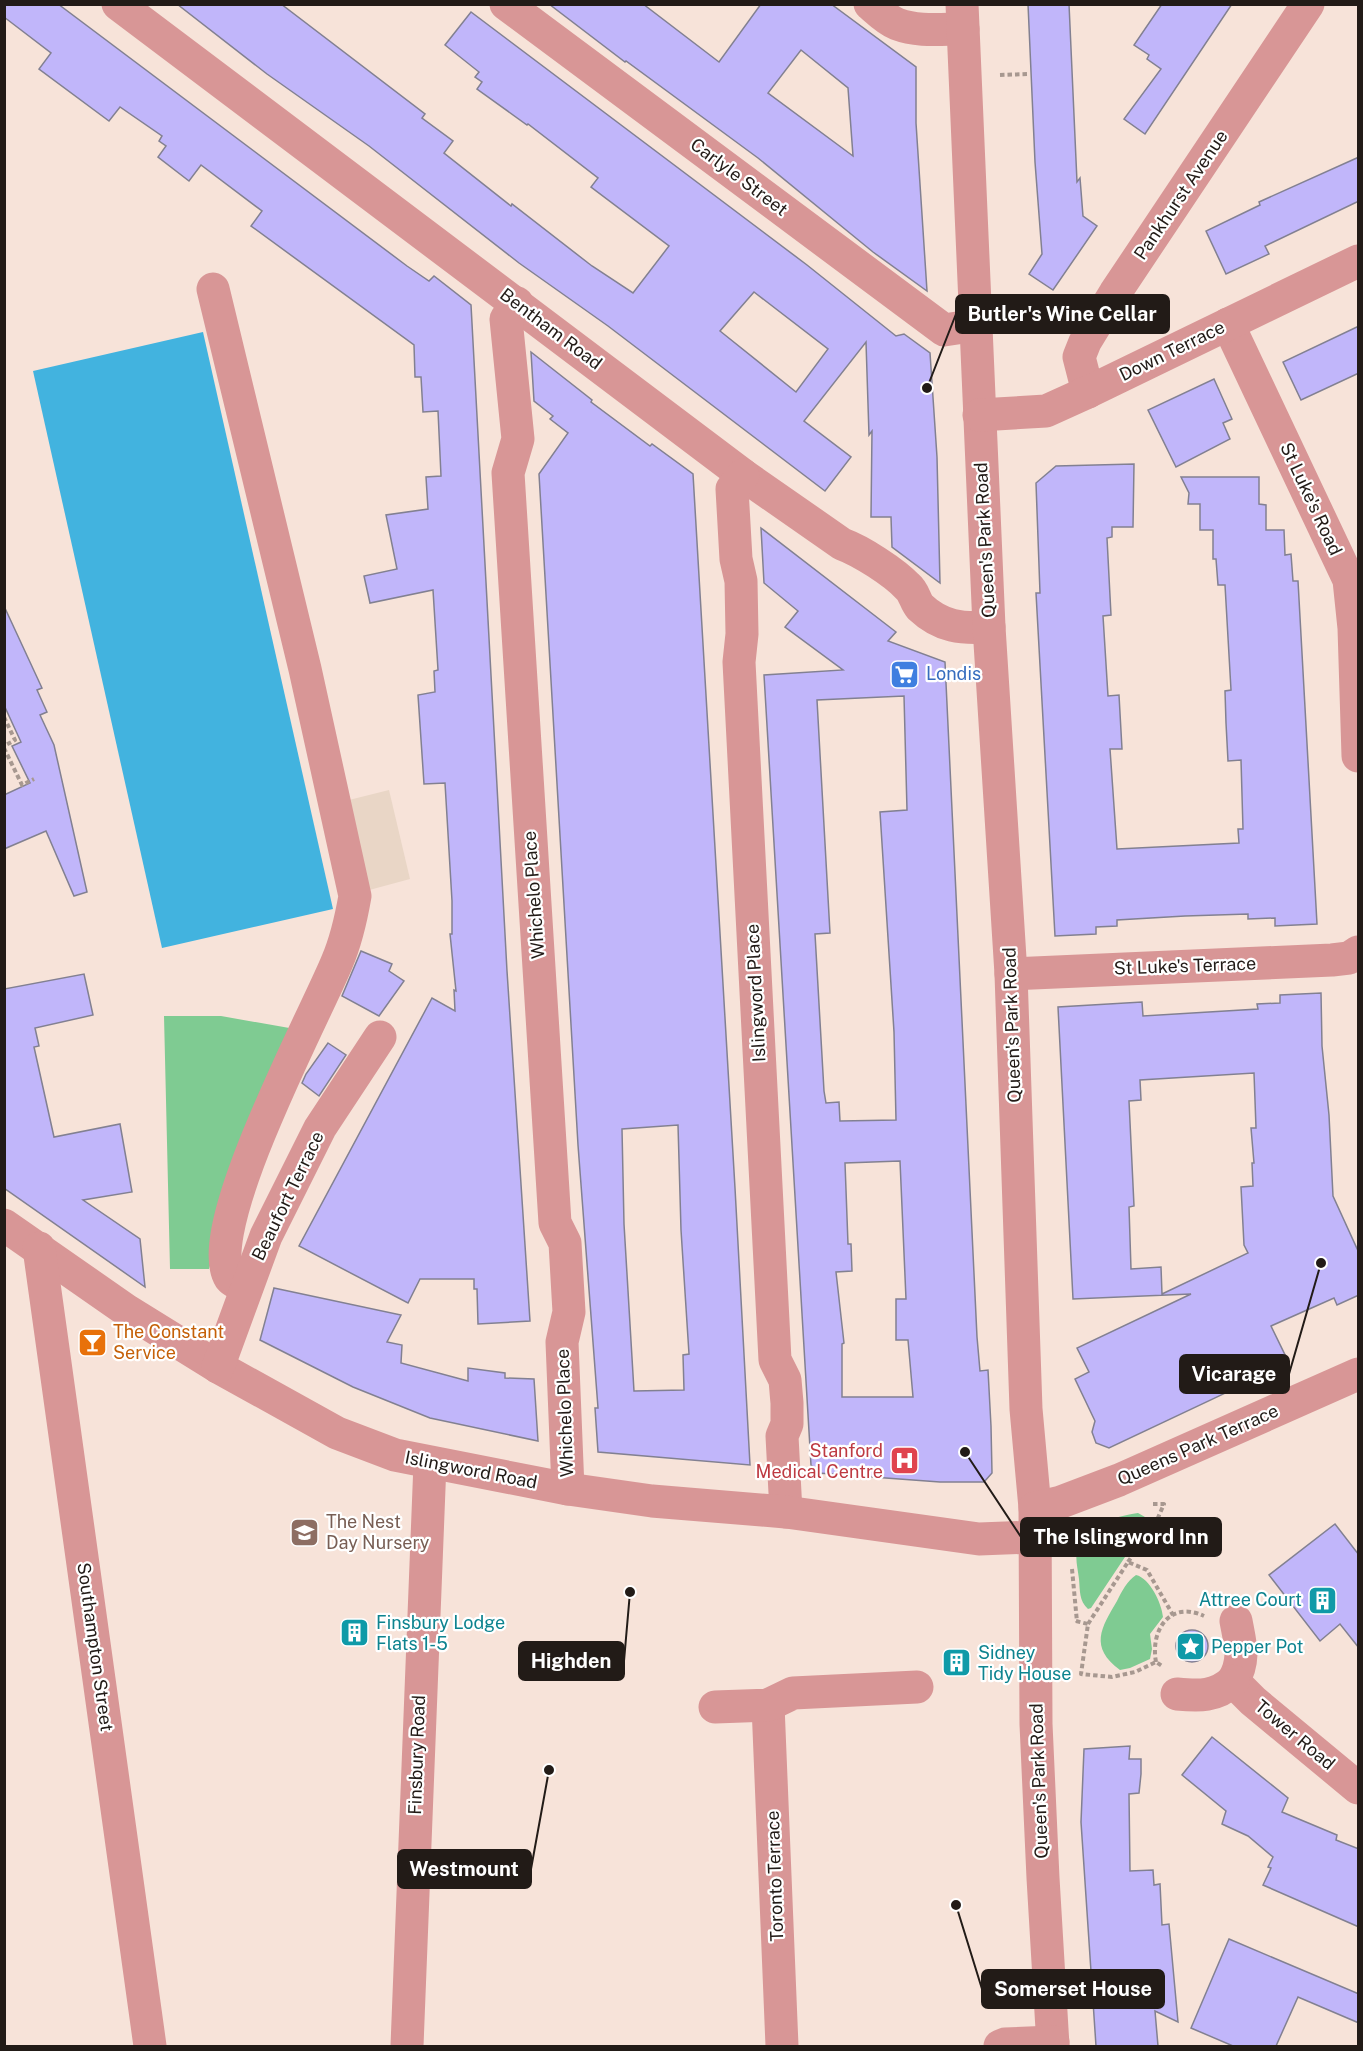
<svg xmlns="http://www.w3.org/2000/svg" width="1363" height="2051" viewBox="0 0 1363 2051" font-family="'Public Sans',sans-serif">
  <rect width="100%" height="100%" fill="#f7e3d9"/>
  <polygon fill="#e9d6c6" points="389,790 410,879 362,892 341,802"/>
  <g fill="#7fcb92">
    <polygon points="164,1016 221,1016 295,1029 253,1113 209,1269 170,1269"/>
    <path d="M1138,1513L1145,1517V1527L1091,1608L1088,1609C1079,1601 1080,1590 1079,1579C1078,1570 1075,1559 1077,1550C1082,1526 1116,1516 1138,1513Z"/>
    <path d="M1136,1575C1150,1578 1162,1604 1163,1617L1150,1634L1152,1649L1150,1659L1130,1668L1120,1670C1089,1647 1101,1628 1117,1601C1122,1591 1127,1581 1136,1575Z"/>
  </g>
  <polygon fill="#42b3df" points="203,332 333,909 162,948 33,371"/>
  <g fill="#c1b6fa" stroke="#828091" stroke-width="1.5" fill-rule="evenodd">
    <polygon points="4,4 58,4 407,266 429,281 434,276 471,305 507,971 530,1321 478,1324 477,1289 474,1289 474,1279 420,1279 408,1303 299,1246 432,998 455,1011 454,990 456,991 450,934 452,934 452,901 445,783 424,784 418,695 435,692 434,671 438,670 433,590 370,603 364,576 397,569 386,515 428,509 426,477 441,476 438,411 423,412 421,377 415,377 414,345 251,226 262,211 201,165 189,181 158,157 166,146 159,141 162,136 120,107 109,121 39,69 51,53 4,17"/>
    <path d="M177,4H281L425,114L422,118L453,141L444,153L511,206L512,204L592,266L633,293L669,246L591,187L598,178L528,124L527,125L477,89L482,82L475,77L479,72L445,45L471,12L807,265L896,336L904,334L930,353L937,457L940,583L892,547L891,517H871L872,431L869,435L866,342L804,421L851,457L825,491L608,326L519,263L369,146L267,74ZM754,292L828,349L796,392L720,331Z"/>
    <path d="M549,4H643L719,62L761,4H831L916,67V123L927,291L873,252L758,158L626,61L625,62ZM801,50L848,88L853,156L768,93Z"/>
    <polygon points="1028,4 1069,4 1077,182 1080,178 1083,216 1097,226 1053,290 1029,274 1042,254 1035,162"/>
    <polygon points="1162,4 1232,4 1145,134 1124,119 1161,69 1147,59 1149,55 1134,45"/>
    <polygon points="1359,157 1359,201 1265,246 1269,254 1226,274 1206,231 1260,205 1259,202"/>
    <polygon points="1359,326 1359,373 1301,400 1283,362"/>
    <path d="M531,352L592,400L591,402L650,446L652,444L693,474L735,1188L750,1465L598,1452L595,1408H598L578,1145L539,474L568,433L550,419L553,416L534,401ZM678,1125L681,1230L689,1354L683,1355L684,1390L634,1391L624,1224L622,1129Z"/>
    <polygon points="1214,379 1232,419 1223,423 1230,439 1176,467 1148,410"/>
    <polygon points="1134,464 1133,527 1112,527 1112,537 1107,538 1111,615 1103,616 1108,696 1119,695 1122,749 1110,749 1117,849 1239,843 1238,829 1243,829 1241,760 1228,761 1226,723 1225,691 1231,690 1225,585 1218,585 1216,559 1213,559 1213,530 1200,530 1200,504 1188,504 1189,493 1181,477 1259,477 1259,504 1266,505 1266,530 1284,530 1285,555 1291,554 1293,581 1298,581 1317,924 1275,926 1275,918 1248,919 1248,914 1185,916 1117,920 1117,926 1096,927 1096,934 1055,936 1036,593 1040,593 1036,483 1056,466"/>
    <path d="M761,528L896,632L888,641L945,662L977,1337L980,1371L988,1370L991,1426L992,1473L984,1482H940L818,1473L811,1465L764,675L843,670L785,627L798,611L764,583ZM904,696L907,810L880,812L894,1032L896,1120L840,1121L839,1102L826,1103L824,1091L815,934L830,933L817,700ZM900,1161L906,1299H896V1340H908L913,1397H842V1344L844,1343L836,1272L852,1271L851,1244H848L845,1163Z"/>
    <polygon points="4,606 42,688 37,690 47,712 40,715 54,745 87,892 74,896 46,831 4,849 4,795 30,783 12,746 21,742 4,705"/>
    <polygon points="361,951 392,964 389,971 404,981 379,1016 342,996"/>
    <polygon points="84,974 93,1015 35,1028 39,1046 34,1047 54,1137 120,1124 132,1192 83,1200 140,1239 145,1287 4,1188 4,989"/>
    <path d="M1321,993L1322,1046L1329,1115L1333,1196L1359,1253V1295L1337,1305L1334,1298L1271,1326L1289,1363L1109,1448L1096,1443L1092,1432L1095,1421L1075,1379L1089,1372L1077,1348L1191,1294L1073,1299L1058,1007L1142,1002L1143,1016L1258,1009L1257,1004L1280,1003V995ZM1254,1073L1256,1128H1251L1254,1163H1252L1253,1186L1241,1187L1244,1245L1248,1253L1162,1294L1161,1267L1131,1269L1129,1207L1134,1206L1129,1101L1141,1100L1140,1080Z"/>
    <polygon points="328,1043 346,1055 319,1096 302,1083 306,1074"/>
    <polygon points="274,1288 401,1315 387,1342 402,1345 401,1363 468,1381 468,1368 505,1373 505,1378 534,1379 538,1441 430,1418 353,1387 260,1340"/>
    <polygon points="1335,1524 1359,1555 1359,1648 1340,1624 1320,1641 1269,1575"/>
    <circle cx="1192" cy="1646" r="16"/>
    <polygon points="1212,1737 1288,1798 1282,1812 1337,1835 1336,1840 1359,1849 1359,1927 1263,1885 1271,1868 1268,1867 1273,1857 1248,1836 1222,1824 1226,1811 1182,1775"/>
    <polygon points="1130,1746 1129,1759 1141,1759 1141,1774 1139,1793 1129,1794 1130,1871 1153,1870 1154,1885 1160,1884 1162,1925 1169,1924 1178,2022 1155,2011 1158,2046 1096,2046 1081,1822 1084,1749"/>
    <polygon points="1229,1939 1359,1994 1359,2023 1298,1997 1276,2046 1233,2046 1191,2028"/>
  </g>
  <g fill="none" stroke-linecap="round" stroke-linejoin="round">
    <g stroke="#a79890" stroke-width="4" stroke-dasharray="4.5 3" stroke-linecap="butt">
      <polyline points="1000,75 1029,74"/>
      <polyline points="4,717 15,740 4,746"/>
      <polyline points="4,748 22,785 34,779"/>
      <polyline points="1071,1553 1076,1540 1083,1531"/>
      <polyline points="1128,1562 1157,1520 1164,1504 1152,1504"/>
      <polyline points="1072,1569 1077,1622"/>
      <polyline points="1076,1621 1088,1624 1081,1674 1112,1677 1135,1672 1156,1662 1162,1666"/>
      <polyline points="1088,1624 1128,1562 1147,1570 1173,1615"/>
      <path d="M1156,1662C1150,1630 1170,1600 1204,1616"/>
    </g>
    <g stroke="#d89696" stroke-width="33">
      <path d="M118,4L743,475L842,544C861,551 894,572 908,587C914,592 915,601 920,607C941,627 962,629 989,627"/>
      <polyline points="506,4 944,330 977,325"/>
      <path d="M870,4C878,11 887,20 897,24C918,32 941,29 963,29"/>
      <polyline points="962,4 989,627 1011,974 1026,1409 1035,1508 1036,1724 1043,1878 1053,2046"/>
      <path d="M213,289L305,669L355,896C351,919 346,941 337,962C315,1016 200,1230 230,1278C234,1283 241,1284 247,1286"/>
      <polyline points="517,303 506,319 518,439 508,473 555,1223 565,1243 569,1312 562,1342 568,1489"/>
      <polyline points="1228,324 1349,580 1354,628 1358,756"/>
      <polyline points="1088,392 1079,357 1085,342 1115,293 1308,4"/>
      <polyline points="979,415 1046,411 1088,392 1358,261"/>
      <polyline points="743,475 732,489 736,559 741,581 742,634 739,662 775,1360 785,1380 787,1403 787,1424 782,1436 786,1512"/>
      <polyline points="1011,974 1332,960 1349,958 1358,952"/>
      <polyline points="4,1225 126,1310 218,1367 337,1433 395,1455 568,1489 652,1501 786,1512 979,1539 1035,1537"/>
      <polyline points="39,1248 150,2046"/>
      <polyline points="218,1367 266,1236 320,1128 380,1037"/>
      <polyline points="1035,1508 1061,1502 1119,1480 1358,1374"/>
      <path d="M1236,1621C1240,1643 1246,1660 1233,1681L1253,1701L1358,1788"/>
      <path d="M1177,1694C1199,1696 1216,1697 1233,1681"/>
      <polyline points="768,1705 782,2046"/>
      <polyline points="715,1707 768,1705 793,1693 917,1687"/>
      <polyline points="407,2046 430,1463"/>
      <polyline points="1000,2046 1005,2044 1053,2042"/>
    </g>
  </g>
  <defs>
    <symbol id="supermarket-square" viewBox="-11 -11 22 22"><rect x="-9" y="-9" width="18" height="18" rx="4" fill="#3f7fe0" stroke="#fff"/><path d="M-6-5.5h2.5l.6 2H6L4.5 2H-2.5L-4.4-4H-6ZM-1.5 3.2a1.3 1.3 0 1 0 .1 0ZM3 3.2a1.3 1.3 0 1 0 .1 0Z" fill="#fff"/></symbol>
    <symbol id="bar-square" viewBox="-11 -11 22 22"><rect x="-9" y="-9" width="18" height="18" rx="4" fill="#e8710a" stroke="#fff"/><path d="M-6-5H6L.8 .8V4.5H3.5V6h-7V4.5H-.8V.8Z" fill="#fff"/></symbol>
    <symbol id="hospital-square" viewBox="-11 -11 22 22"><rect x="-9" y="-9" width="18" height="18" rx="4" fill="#e0444e" stroke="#fff"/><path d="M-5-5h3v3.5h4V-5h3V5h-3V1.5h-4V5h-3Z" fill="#fff"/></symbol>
    <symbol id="school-square" viewBox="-11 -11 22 22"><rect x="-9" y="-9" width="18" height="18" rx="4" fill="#8d6e63" stroke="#fff"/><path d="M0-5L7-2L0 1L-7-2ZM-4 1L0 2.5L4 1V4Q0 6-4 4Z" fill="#fff"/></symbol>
    <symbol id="building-square" viewBox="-11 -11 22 22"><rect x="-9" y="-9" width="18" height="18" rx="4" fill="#0f9aa8" stroke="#fff"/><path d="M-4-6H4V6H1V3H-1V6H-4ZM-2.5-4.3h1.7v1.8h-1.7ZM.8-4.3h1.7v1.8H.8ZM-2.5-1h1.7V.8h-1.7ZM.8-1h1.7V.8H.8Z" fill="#fff"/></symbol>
    <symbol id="sight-square" viewBox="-11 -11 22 22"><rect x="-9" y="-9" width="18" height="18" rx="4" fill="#0f9aa8" stroke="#fff"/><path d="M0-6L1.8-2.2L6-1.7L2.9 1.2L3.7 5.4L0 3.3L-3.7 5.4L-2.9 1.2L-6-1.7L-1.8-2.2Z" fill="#fff"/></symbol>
  </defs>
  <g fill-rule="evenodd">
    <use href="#supermarket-square" x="888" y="658" width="33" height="33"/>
    <use href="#bar-square" x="76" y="1326" width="33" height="33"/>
    <use href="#hospital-square" x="888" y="1444" width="33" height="33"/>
    <use href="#school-square" x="288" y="1516" width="33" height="33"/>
    <use href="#building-square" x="1306" y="1584" width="33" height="33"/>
    <use href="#building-square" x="338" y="1616" width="33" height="33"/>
    <use href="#sight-square" x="1174" y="1630" width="33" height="33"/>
    <use href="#building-square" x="940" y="1646" width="33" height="33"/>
  </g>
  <g text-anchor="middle" stroke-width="4.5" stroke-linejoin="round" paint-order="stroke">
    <g font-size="18" fill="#221b17" stroke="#fff">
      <text transform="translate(739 177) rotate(37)" y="6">Carlyle Street</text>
      <text transform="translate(1181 195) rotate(-56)" y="6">Pankhurst Avenue</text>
      <text transform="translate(551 329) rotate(37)" y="6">Bentham Road</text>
      <text transform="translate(1172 351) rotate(-26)" y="6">Down Terrace</text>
      <text transform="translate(1311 499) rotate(65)" y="6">St Luke's Road</text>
      <text transform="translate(985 540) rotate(-93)" y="6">Queen's Park Road</text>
      <text transform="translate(534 895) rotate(-94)" y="6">Whichelo Place</text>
      <text transform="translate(1185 966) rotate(-2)" y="6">St Luke's Terrace</text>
      <text transform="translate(756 993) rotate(-93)" y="6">Islingword Place</text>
      <text transform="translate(1012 1025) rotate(-92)" y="6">Queen's Park Road</text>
      <text transform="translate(288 1196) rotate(-64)" y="6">Beaufort Terrace</text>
      <text transform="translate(565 1413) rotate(-92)" y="6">Whichelo Place</text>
      <text transform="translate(1198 1445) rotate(-24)" y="6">Queens Park Terrace</text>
      <text transform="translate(471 1470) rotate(11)" y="6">Islingword Road</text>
      <text transform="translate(95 1647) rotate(82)" y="6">Southampton Street</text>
      <text transform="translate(1295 1735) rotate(40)" y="6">Tower Road</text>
      <text transform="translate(417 1755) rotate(-88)" y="6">Finsbury Road</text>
      <text transform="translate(1039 1781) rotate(-92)" y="6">Queen's Park Road</text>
      <text transform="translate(775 1876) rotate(-92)" y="6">Toronto Terrace</text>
    </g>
    <g font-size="18" fill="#366cbe" stroke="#fff" text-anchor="start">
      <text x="926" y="680">Londis</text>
    </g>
    <g font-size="18" fill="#c56008" stroke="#fff" text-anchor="start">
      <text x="113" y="1338">The Constant<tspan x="113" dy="21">Service</tspan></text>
    </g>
    <g font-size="18" fill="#be3a42" stroke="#fff" text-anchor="end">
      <text x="883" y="1457">Stanford<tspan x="883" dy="21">Medical Centre</tspan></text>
    </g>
    <g font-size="18" fill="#785e54" stroke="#fff" text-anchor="start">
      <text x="326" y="1528">The Nest<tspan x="326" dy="21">Day Nursery</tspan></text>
    </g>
    <g font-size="18" fill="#0d838f" stroke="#fff" text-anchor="start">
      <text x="1302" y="1606" text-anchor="end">Attree Court</text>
      <text x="376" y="1629">Finsbury Lodge<tspan x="376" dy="21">Flats 1-5</tspan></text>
      <text x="1211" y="1653">Pepper Pot</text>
      <text x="978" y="1659">Sidney<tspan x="978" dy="21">Tidy House</tspan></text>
    </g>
  </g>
  <path fill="none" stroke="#221b17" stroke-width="2" d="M927 388L956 314M1321 1263L1289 1374M965 1452L1021 1537M630 1592L624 1661M549 1770L531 1869M956 1905L982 1989"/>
  <g fill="#221b17" stroke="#fff" stroke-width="2">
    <circle cx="927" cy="388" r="6"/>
    <circle cx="1321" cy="1263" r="6"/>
    <circle cx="965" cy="1452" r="6"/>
    <circle cx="630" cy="1592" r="6"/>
    <circle cx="549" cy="1770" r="6"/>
    <circle cx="956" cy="1905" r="6"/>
  </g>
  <g fill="#221b17" stroke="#221b17" stroke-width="2">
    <rect x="956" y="295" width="213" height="38" rx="6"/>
    <rect x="1180" y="1355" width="109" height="38" rx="6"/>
    <rect x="1021" y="1518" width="200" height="38" rx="6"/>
    <rect x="519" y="1642" width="105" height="38" rx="6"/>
    <rect x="398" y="1850" width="133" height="38" rx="6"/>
    <rect x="982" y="1970" width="182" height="38" rx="6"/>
  </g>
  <g font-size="20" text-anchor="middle" font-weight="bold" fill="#fff">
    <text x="1062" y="321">Butler's Wine Cellar</text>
    <text x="1234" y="1381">Vicarage</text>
    <text x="1121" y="1544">The Islingword Inn</text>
    <text x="571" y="1668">Highden</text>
    <text x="464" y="1876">Westmount</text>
    <text x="1073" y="1996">Somerset House</text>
  </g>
  <rect width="1363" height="2051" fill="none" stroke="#221b17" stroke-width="12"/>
</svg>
